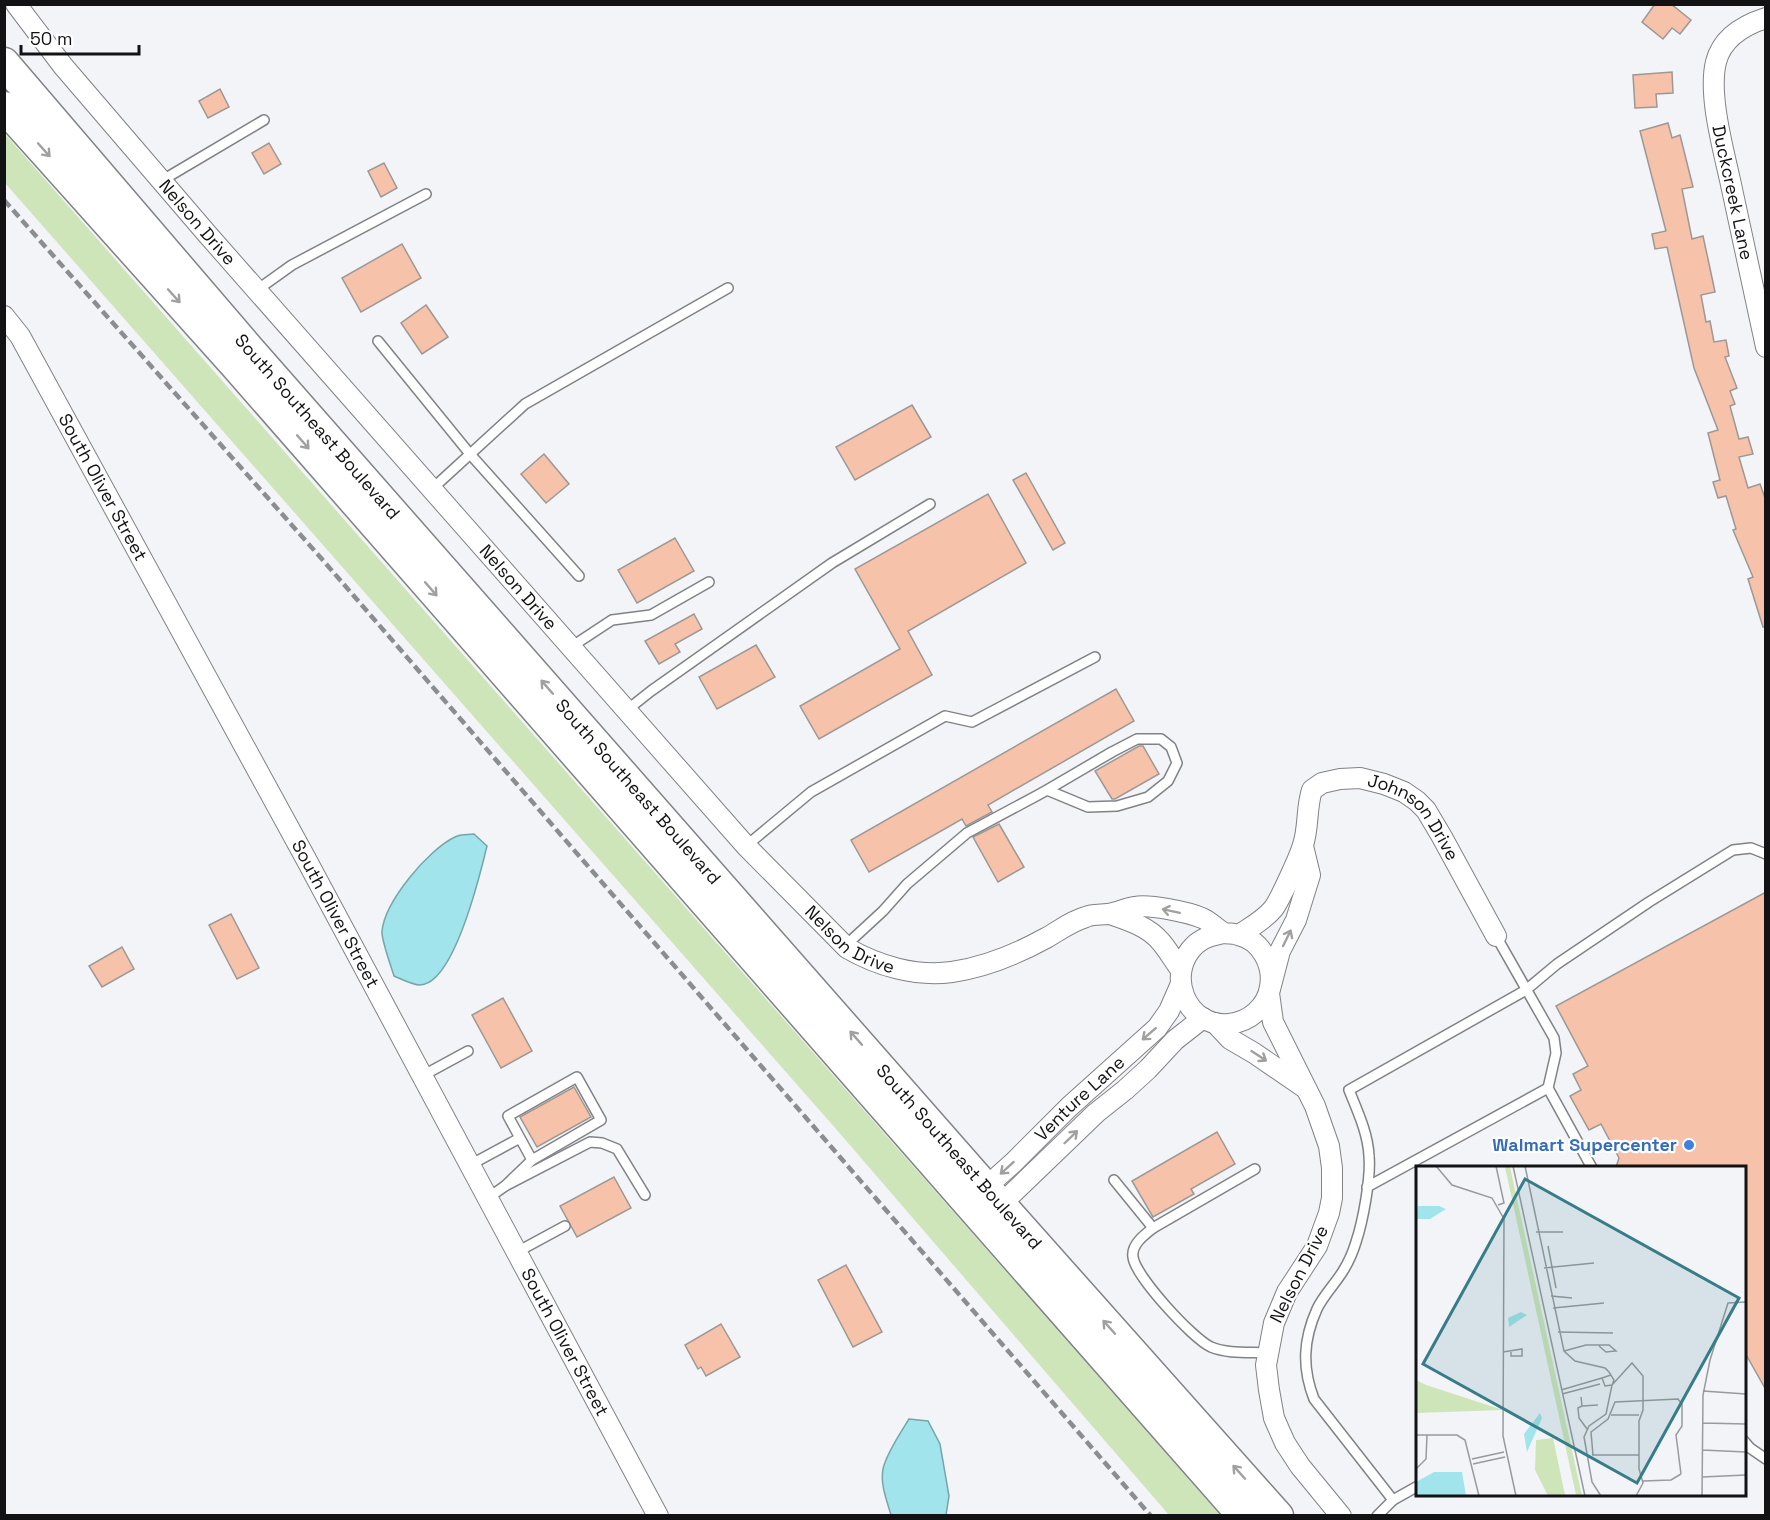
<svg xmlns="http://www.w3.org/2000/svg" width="1770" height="1520" viewBox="0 0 1770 1520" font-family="'Space Grotesk',sans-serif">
  <rect width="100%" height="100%" fill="#f2f4f8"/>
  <polygon fill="#cee5b9" points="5,134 1220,1515 1169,1515 836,1129 5,183"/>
  <g fill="#a1e4eb" stroke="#76a5aa" stroke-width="1.5">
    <path d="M474,834L487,846C480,875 454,984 420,985C413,985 401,979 394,976C391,966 381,939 382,931C385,901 429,849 455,837C461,834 468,835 474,834Z"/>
    <path d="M909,1419L928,1421L940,1444L949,1496L946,1515H891C887,1501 880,1484 883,1469C886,1454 901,1432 909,1419Z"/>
  </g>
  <g fill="#f6c2aa" stroke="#9d9896" stroke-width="1.5">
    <polygon points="1655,4 1671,4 1691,20 1680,34 1672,28 1663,39 1642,22"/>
    <polygon points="1672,72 1673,93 1656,94 1657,107 1635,108 1633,75"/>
    <polygon points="220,89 229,107 208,118 199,101"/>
    <polygon points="1668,123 1672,138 1680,135 1693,187 1682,189 1692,239 1703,236 1711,273 1715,292 1701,295 1706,322 1710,321 1714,342 1726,340 1729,356 1725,357 1737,388 1730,391 1735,404 1730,406 1739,439 1748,437 1753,454 1739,457 1748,488 1760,484 1766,501 1766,626 1763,627 1748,579 1753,577 1733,530 1736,529 1726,496 1718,498 1713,482 1720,480 1708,433 1718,430 1694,368 1667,247 1655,249 1652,234 1666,231 1640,131"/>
    <polygon points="269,143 281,164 264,174 252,153"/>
    <polygon points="384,163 397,188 381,197 368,171"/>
    <polygon points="402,244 421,278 361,312 342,278"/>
    <polygon points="426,305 448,337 422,354 401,323"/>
    <polygon points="912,405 931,437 855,480 836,447"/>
    <polygon points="544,454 569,484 546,503 521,474"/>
    <polygon points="1026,473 1065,543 1053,550 1013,480"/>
    <polygon points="988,494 1026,563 908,631 932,675 819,739 800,706 900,649 855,569"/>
    <polygon points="675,538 694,571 637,603 618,570"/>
    <polygon points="694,614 702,629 675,644 680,652 659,664 645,641"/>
    <polygon points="756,645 775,677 717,709 699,677"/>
    <polygon points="1116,689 1134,721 988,805 992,812 966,826 962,819 869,872 851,840"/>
    <polygon points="1139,746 1143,746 1159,774 1115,799 1112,799 1095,771"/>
    <polygon points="999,824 1024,867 998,882 973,837"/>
    <polygon points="1766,892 1766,1390 1744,1351 1744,1167 1616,1167 1619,1158 1601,1124 1589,1130 1570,1096 1581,1090 1573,1074 1588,1066 1556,1006"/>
    <polygon points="231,914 259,968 237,979 209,925"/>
    <polygon points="122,947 134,969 102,987 89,966"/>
    <polygon points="503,998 532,1051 501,1068 472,1015"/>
    <polygon points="574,1087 591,1117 537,1147 520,1117"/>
    <polygon points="1217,1132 1235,1164 1191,1189 1194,1194 1153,1217 1132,1181"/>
    <polygon points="614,1177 631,1208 577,1237 560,1206"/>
    <polygon points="846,1265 882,1332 853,1347 818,1280"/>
    <polygon points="721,1324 740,1357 706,1376 701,1367 698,1369 685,1345"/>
  </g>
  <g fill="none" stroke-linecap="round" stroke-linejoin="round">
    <defs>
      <g id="lane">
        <polyline points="161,181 264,120"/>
        <polyline points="257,290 292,265 426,194"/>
        <polyline points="378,341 470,454 579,576"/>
        <polyline points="432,489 525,404 728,288"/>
        <polyline points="571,647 612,620 651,615 709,582"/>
        <polyline points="627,710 651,691 832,563 930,504"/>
        <polyline points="746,846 811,792 945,716 972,722 1095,657"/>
        <polyline points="1496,936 1554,1038 1556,1053 1548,1088 1592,1168"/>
        <polyline points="845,946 883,911 907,884 967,833 1038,795 1047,790 1112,752 1137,739 1161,739 1171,747 1177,763 1168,781 1148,797 1117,806 1088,807 1047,790"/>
        <polyline points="422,1076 468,1051"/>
        <polyline points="470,1165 520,1138 508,1116 577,1077 601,1120 532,1160 520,1138"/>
        <polyline points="1114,1180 1153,1228 1255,1169"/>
        <polyline points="505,1186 590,1142 602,1143 617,1149 645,1195"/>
        <polyline points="1367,1187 1548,1088"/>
        <polyline points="488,1198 505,1186 532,1160"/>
        <path d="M1153,1228C1144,1235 1131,1245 1133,1257C1135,1276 1193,1339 1211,1347C1228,1354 1249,1352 1267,1353"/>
        <polyline points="517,1252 565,1226"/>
        <polyline points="1744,1441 1750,1448 1766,1459"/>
        <path d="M1393,1500L1314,1399C1302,1368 1303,1340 1317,1309C1323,1296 1335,1284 1343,1271C1348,1263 1353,1252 1356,1242C1363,1221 1371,1178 1369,1156C1368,1133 1357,1110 1349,1090L1526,990L1557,964L1649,902L1733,850L1751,848L1766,854"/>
        <polyline points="1377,1516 1393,1500 1418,1486"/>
      </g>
      <g id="street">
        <path id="s1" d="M16,4L63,66L208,235L746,846L847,948C878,966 916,977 952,972C985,967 1017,954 1046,938C1059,931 1071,921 1086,917C1093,914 1101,915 1108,914C1117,913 1126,908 1135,907C1149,904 1188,912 1202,918C1210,921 1216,929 1224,933C1228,934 1234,933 1238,935C1261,940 1274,965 1270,987C1267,1007 1249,1022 1229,1024C1186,1028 1164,973 1196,944C1204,937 1214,935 1225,933"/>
        <path id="s2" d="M1766,18C1744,25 1722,38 1716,62C1708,94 1723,148 1730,180C1742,236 1754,292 1766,347"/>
        <path id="s3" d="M4,316L20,336L306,859L658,1516"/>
        <polyline points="1303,846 1310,875 1296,920 1280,951 1269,993 1273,1022 1315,1106 1329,1146 1332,1168 1332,1198 1329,1213 1317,1246 1287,1292 1274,1323 1266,1365 1269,1390 1274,1418 1285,1443 1300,1466 1341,1516"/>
        <path d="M1110,914C1128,920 1149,927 1161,942C1168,950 1174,961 1181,970"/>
        <path id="s4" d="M1239,935C1251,927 1264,920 1273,909C1279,902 1300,856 1303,845C1309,827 1306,808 1312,790L1322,783L1340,779L1360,778L1384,784L1404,792L1417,801L1426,810L1442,837L1496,936"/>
        <polyline points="1215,1023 1230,1039 1254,1053 1305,1088"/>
        <path id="s5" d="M977,1195L1013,1163L1069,1107L1157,1028L1169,1011L1180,986"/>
        <polyline points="992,1213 1096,1113 1125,1090 1148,1069 1175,1040 1203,1018"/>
      </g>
      <g id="primary">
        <path id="s6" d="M4,63L249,349L1001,1205L1278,1516"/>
        <polyline points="4,107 236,366 968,1203 1243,1516"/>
      </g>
    </defs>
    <use href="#lane" stroke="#808286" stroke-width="12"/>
    <use href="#street" stroke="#808286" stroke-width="22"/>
    <use href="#primary" stroke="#808286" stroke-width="33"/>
    <use href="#lane" stroke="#fff" stroke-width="9"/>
    <use href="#street" stroke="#fff" stroke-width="20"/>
    <use href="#primary" stroke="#fff" stroke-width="30"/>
    <polyline stroke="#8b8d90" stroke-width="4.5" stroke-dasharray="9 4.5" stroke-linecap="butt" points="4,200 321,558 1151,1516"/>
  </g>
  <defs><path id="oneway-shaft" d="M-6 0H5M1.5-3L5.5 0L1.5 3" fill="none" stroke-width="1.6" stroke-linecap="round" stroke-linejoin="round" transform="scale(1.5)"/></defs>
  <g stroke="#a0a0a1">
    <use href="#oneway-shaft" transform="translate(44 150) rotate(48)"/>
    <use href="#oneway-shaft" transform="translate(174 296) rotate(48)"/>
    <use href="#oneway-shaft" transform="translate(303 442) rotate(49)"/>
    <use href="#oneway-shaft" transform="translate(431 589) rotate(49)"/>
    <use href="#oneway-shaft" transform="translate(547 687) rotate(-131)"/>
    <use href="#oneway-shaft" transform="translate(1171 911) rotate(-168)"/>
    <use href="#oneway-shaft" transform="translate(1287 938) rotate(-64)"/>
    <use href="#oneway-shaft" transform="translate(1149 1034) rotate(139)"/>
    <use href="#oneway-shaft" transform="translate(856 1038) rotate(-131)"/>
    <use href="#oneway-shaft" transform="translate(1259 1056) rotate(33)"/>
    <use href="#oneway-shaft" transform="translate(1071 1137) rotate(-44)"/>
    <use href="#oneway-shaft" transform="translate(1007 1168) rotate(138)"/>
    <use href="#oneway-shaft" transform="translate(1109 1327) rotate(-132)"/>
    <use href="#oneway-shaft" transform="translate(1239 1472) rotate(-132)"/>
  </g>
  <circle fill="#3f7fe0" stroke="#fff" stroke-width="2" cx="1689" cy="1145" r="6"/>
  <g text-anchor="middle" stroke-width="4.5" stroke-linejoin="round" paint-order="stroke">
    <g font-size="18" fill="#121214" stroke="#fff">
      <text dy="6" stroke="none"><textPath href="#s2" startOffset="202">Duckcreek Lane</textPath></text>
      <text dy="6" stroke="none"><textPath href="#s1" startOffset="284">Nelson Drive</textPath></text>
      <text dy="6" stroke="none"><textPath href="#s6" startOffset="480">South Southeast Boulevard</textPath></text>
      <text dy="6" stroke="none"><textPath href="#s3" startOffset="198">South Oliver Street</textPath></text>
      <text dy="6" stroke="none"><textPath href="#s1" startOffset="770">Nelson Drive</textPath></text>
      <text dy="6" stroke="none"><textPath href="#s6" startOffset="966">South Southeast Boulevard</textPath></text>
      <text dy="6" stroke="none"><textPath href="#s4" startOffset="290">Johnson Drive</textPath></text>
      <text dy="6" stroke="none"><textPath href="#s3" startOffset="684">South Oliver Street</textPath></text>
      <text dy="6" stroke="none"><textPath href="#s1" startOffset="1256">Nelson Drive</textPath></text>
      <text dy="6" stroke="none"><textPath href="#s5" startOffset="141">Venture Lane</textPath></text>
      <text dy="6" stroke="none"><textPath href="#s6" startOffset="1452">South Southeast Boulevard</textPath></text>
      <text transform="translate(1299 1274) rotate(-63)" y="6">Nelson Drive</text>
      <text dy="6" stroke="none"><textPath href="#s3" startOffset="1170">South Oliver Street</textPath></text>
    </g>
    <g font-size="18" font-weight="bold" fill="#366cbe" stroke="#fff" text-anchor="end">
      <text x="1677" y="1151">Walmart Supercenter</text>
    </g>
  </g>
  <g transform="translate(1416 1166)">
    <rect width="330" height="330" fill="#f2f4f8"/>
    <path d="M89,1H94L166,330L160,329ZM0,214L10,219L87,244L0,247ZM137,272L149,329V330H132L119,304L120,274Z" fill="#cee5b9"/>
    <path d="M2,40H23L30,43L14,53H0ZM105,146L111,149L93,161L92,152ZM124,247L126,252L111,286L108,268ZM18,306H46L50,330H0V316Z" fill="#a1e4eb"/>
    <path fill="none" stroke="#989a9d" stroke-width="1.5" d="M20,0L36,19L76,32L88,53L87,270L100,330M80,0L88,37L82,39M97,0L169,330M109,0L148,185L159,195L189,202L193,206L198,214L196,219L189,220L186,212L195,209M120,66H147M132,80L140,122M128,102L178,97M135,130L156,132M137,142L188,137M142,166L197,167M148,185L170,179H193L200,185L190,186L183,180M87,186L106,183V190H95V186M145,224L186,212M287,225L330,228M146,228L184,218M165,231L166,240L182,239M166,240L162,242L163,252L171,263M195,249H223M287,257L330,258M0,269H41L49,274L63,330M286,284L330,286M176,289H223M177,289L175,266L192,253L199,236L262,233L266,238V260L260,269L265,308M56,293L88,286M57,298L89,291M0,303L10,293L11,269M286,311L330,309M227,315L255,314L265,308M185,330L176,316L168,271L173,260L190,248L196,219L216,197L227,210V244L223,255V303L227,317L220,330M286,330L287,229L294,194L312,137L330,136"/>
    <path fill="#377d89" fill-opacity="0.15" stroke="#377d89" stroke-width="3" d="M109,13L323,132L221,317L7,198Z"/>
    <rect width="330" height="330" fill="none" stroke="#121214" stroke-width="3"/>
  </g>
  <rect width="1770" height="1520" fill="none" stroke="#121214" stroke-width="12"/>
  <path d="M21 45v9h118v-9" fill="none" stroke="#121214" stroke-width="3"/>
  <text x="30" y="45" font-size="18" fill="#121214" stroke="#ffffff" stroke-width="4.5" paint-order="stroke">50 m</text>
</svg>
